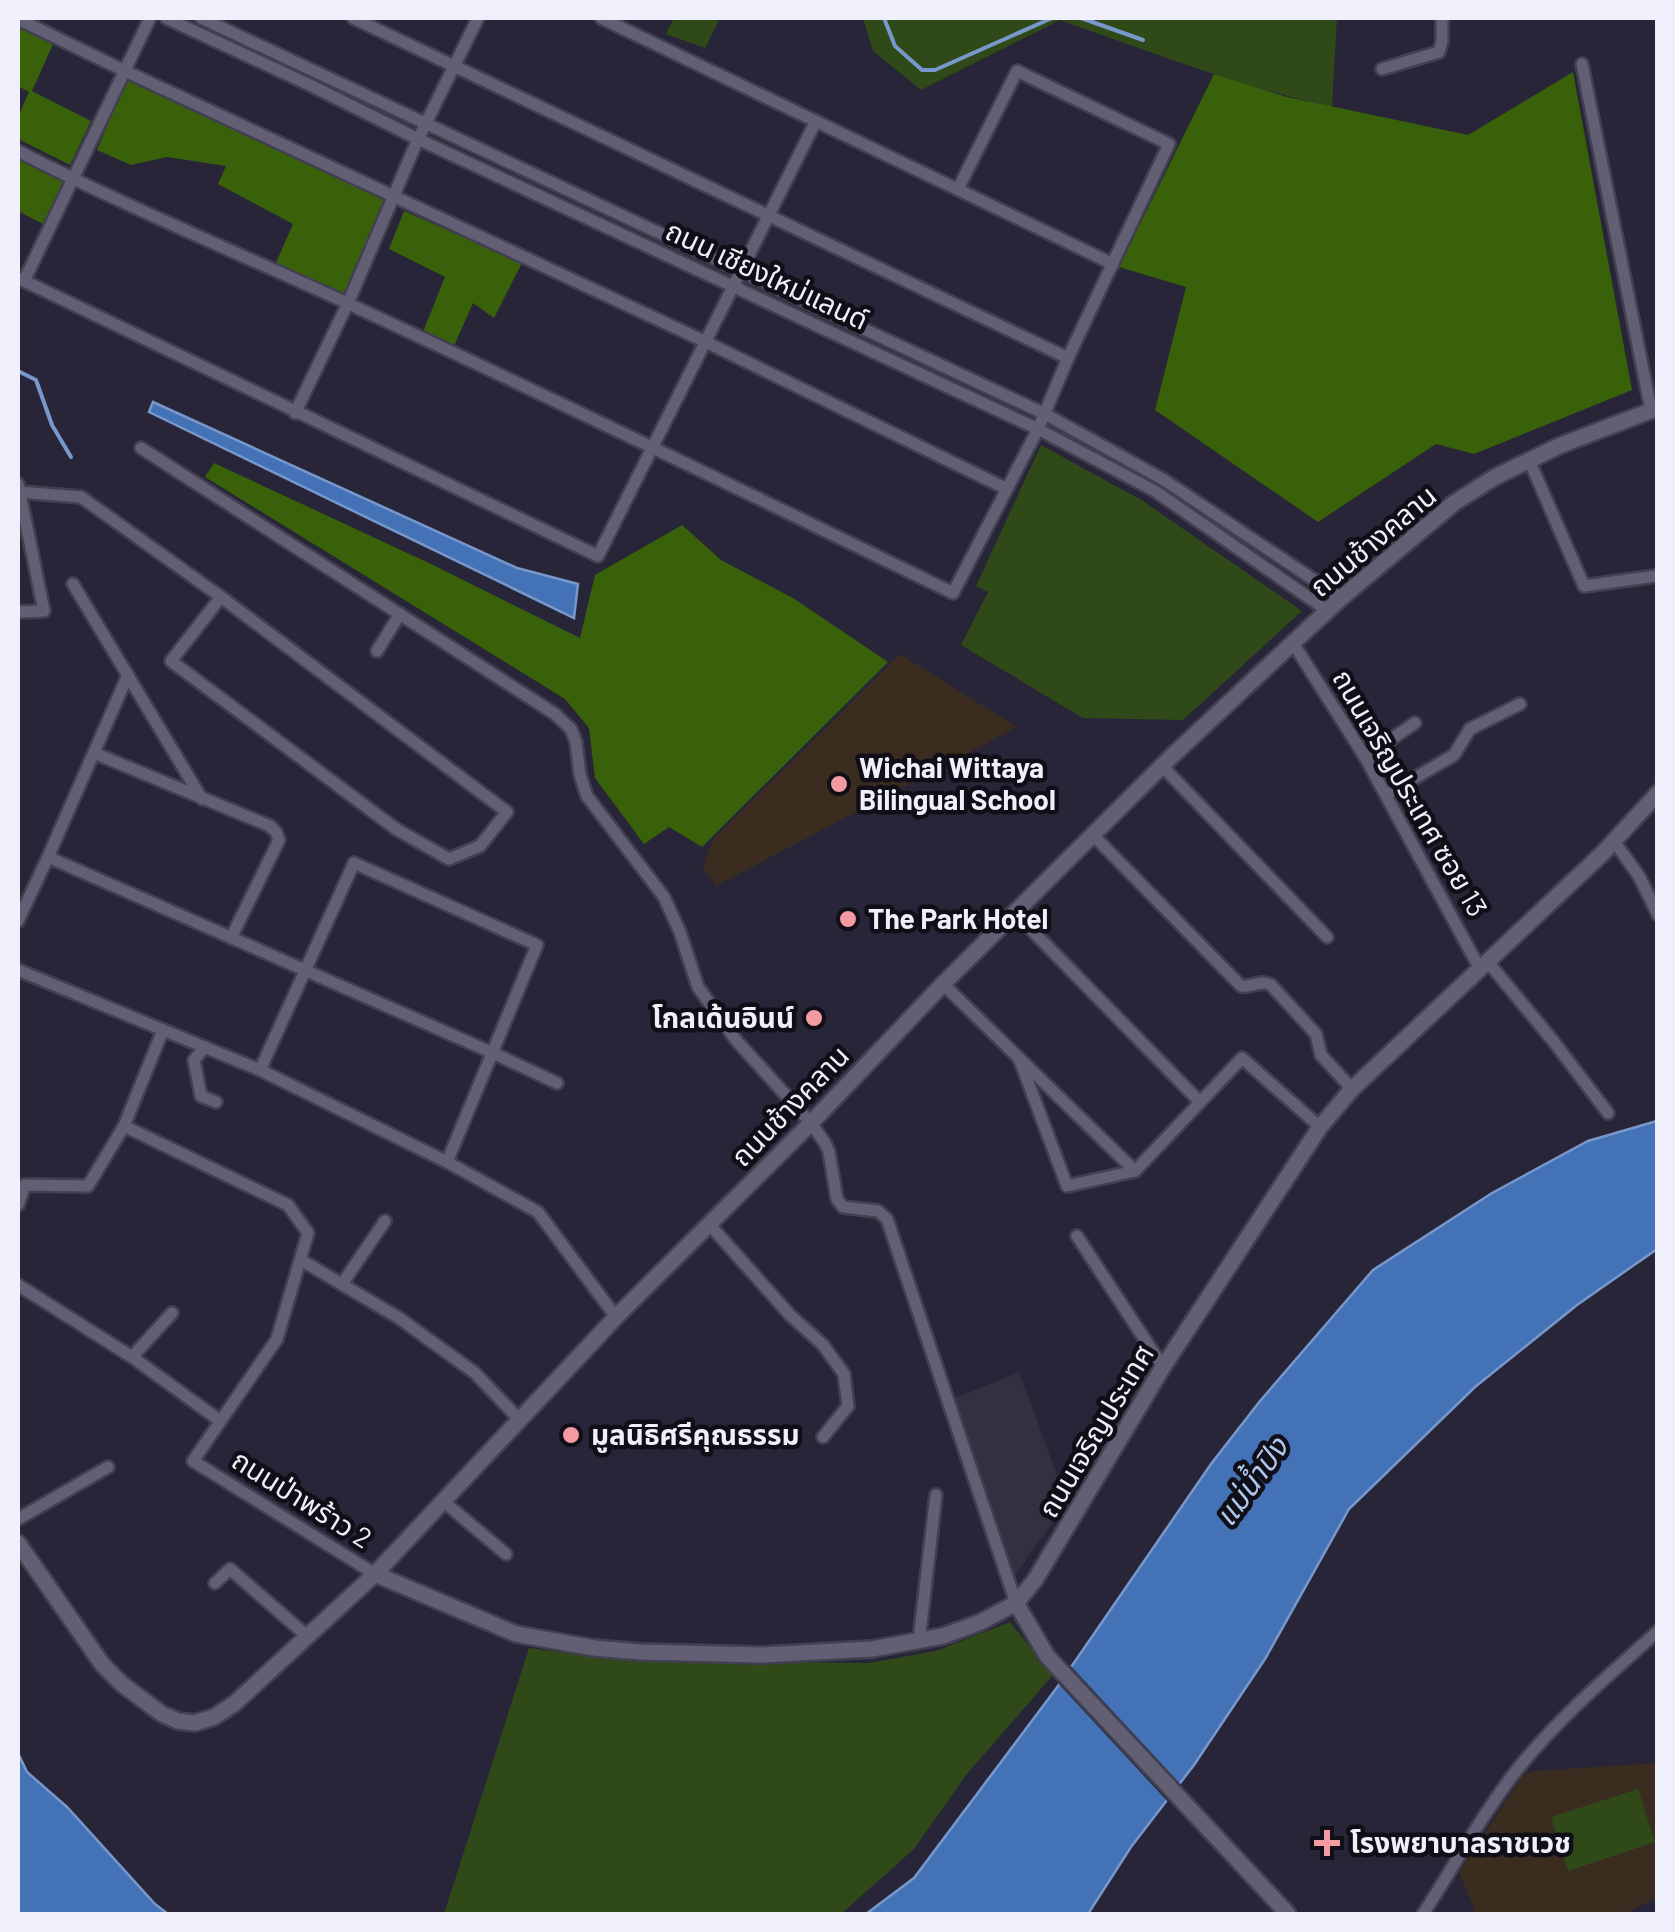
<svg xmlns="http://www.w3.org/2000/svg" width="1675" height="1932" viewBox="0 0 1675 1932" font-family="Barlow,'Noto Sans Thai',sans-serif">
  <rect width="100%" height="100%" fill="#282538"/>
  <polygon fill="#333141" points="1019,1372 1067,1502 1015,1575 955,1398"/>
  <g fill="#3b2c20">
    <polygon points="900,654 1017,727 716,886 703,868 712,841"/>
    <polygon points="1657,1763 1657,1897 1625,1914 1476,1914 1459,1872 1524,1774 1534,1771"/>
  </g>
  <g fill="#2f4918">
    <polygon points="674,18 720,18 705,48 666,34"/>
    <path d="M863,18H1337L1332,107C1239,86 1150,52 1060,20L921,90L873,51Z"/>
    <polygon points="1041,445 1143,501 1302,611 1183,720 1083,718 961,645 988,592 976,586"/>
    <polygon points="1010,1622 1053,1675 966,1775 914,1849 841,1914 444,1914 529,1648 629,1661 869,1663 936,1651"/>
    <polygon points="1638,1789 1655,1842 1568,1871 1551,1817"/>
  </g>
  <g fill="#38610a">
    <polygon points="18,26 54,42 32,91 91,121 70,165 18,139 18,117 29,92 18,86"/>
    <polygon points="1573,72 1632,390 1474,454 1436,444 1318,522 1155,410 1186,287 1119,267 1214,74 1287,97 1468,135"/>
    <polygon points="127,79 386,198 346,296 275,265 293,224 218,184 226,166 167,157 131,165 97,150"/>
    <polygon points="18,157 66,181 45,225 18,211"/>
    <polygon points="404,211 522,263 494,318 473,303 454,346 423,332 445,277 389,249"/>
    <polygon points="214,463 433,565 580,638 595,575 682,525 721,560 793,598 888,662 702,847 669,827 644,844 595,778 589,728 565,699 205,477"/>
  </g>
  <g fill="#4472b7" stroke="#7898cc" stroke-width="2.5">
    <polygon points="153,402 517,568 578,584 574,618 149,412"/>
    <polygon points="1657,1121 1657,1249 1577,1305 1475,1387 1349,1509 1265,1659 1194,1765 1131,1847 1088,1914 866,1914 914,1878 1058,1686 1211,1464 1260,1401 1373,1270 1492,1193 1588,1141"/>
    <polygon points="18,1753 27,1772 67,1807 155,1904 168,1914 18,1914"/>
  </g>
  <polygon fill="#282538" points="1068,1663 1183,1787 1170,1804 1056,1681"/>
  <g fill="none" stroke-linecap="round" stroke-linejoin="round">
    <g stroke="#7898cc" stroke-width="4">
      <polyline points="884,18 895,46 922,70 935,70 1052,18"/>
      <polyline points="1081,18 1143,40"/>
      <polyline points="18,371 36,380 52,425 71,457"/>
    </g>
    <defs>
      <g id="minor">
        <polyline points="166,18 310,85 418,139 1038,429 1155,491 1328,611"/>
        <polyline points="201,18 1045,414 1164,480 1341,598"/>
        <polyline points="353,18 1068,358"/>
        <polyline points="601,18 1113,264"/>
        <polyline points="18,19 125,71 706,342 1007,489"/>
        <polyline points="1582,64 1651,410"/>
        <polyline points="1382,69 1439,52 1442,41 1442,18"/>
        <path d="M18,151C126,207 239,253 349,304C552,398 752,495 953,593L1038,429L1068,358L1169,144L1017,71L958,189"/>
        <polyline points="18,278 598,556 816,121"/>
        <polyline points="24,281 150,18"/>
        <polyline points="295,413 348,303 418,139 478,18"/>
        <polyline points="141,448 555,714 571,729 576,742 580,775 587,796 664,897 680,932 698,987 736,1040 811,1123 825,1143 829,1152 837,1199 843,1207 878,1211 887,1219 1016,1603"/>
        <polyline points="1529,460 1584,586 1656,576"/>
        <polyline points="18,484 44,611 18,612"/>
        <polyline points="19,492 81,497 221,597 507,812 480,846 449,859 396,829 171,661 221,597"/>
        <polyline points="73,584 202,799"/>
        <polyline points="1293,643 1365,757 1480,969"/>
        <polyline points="377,651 400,614"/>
        <polyline points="94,753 270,826 276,832 279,840 231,938"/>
        <polyline points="1365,757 1415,723"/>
        <polyline points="1162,766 1327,937"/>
        <polyline points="1386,795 1454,755 1470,729 1520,704"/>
        <path d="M1093,835L1241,986C1252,988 1260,979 1271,985L1316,1034L1321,1055L1352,1089"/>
        <polyline points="1613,840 1639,876 1658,915"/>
        <polyline points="48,857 493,1053 557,1083"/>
        <polyline points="1015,913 1200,1102"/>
        <polyline points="18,921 48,857 128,675"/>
        <polyline points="1488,962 1554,1042 1608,1113"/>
        <polyline points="18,970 260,1070 447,1162 538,1212 616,1317"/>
        <polyline points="943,984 1135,1171"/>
        <polyline points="205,1047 194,1060 201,1096 216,1102"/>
        <polyline points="1019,1058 1067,1186 1135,1171 1242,1058 1320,1127"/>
        <polyline points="260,1070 354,863 537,945 447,1162"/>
        <polyline points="124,1126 288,1205 308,1233 277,1339 193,1461 375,1574"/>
        <polyline points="18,1205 25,1185 88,1186 124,1126 163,1030"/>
        <polyline points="709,1224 790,1315 823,1345 844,1374 848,1406 823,1437"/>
        <polyline points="1077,1236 1163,1367"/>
        <polyline points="301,1260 399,1318 475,1373 519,1419"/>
        <polyline points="342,1284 385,1221"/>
        <polyline points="18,1285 132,1357 219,1420"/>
        <polyline points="132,1357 172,1313"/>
        <polyline points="443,1501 506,1554"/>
        <polyline points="18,1519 108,1467"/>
        <polyline points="215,1583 230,1569 307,1636"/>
        <polyline points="919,1641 936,1495"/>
        <path d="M1423,1914C1455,1865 1483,1812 1520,1766C1561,1716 1610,1674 1658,1631"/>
      </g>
      <g id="tertiary">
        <polyline points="18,1543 102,1664 123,1685 162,1714 178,1721 195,1723 214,1717 234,1704 375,1574 616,1317 811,1123 943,984 1173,755 1341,598 1454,503 1495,477 1561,445 1658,408"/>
        <polyline points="375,1574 516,1634 594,1648 641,1652 762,1655 872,1649 943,1636 981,1622 1016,1603 1035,1580 1163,1367 1320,1127 1352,1089 1603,853 1658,793"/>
        <polyline points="1016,1603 1047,1656 1288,1914"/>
      </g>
    </defs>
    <use href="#minor" stroke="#424050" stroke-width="16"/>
    <use href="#tertiary" stroke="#424050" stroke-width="20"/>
    <use href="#minor" stroke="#625f75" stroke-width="11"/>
    <use href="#tertiary" stroke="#625f75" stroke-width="15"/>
  </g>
  <g fill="#f49aa2" stroke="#100f18" stroke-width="4">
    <circle cx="839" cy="784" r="10"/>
    <circle cx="848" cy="919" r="10"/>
    <circle cx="814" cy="1018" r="10"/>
    <circle cx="571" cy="1435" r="10"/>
    <path d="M1322 1828h10v10h10v10h-10v10h-10v-10h-10v-10h10z"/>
  </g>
  <g text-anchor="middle" stroke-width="9" stroke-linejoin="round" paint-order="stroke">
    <g font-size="28" fill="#f0effc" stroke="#100f18">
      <text transform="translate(767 275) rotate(25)" y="10">ถนน เชียงใหม่แลนด์</text>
      <text transform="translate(1373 541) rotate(-40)" y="10">ถนนช้างคลาน</text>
      <text transform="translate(1410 793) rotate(60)" y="10">ถนนเจริญประเทศ ซอย 13</text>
      <text transform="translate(790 1106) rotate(-46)" y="10">ถนนช้างคลาน</text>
      <text transform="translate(1096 1431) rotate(-59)" y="10">ถนนเจริญประเทศ</text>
      <text transform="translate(302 1499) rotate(32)" y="10">ถนนป่าพร้าว 2</text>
    </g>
    <g font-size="28" font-weight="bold" fill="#f0effc" stroke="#100f18" text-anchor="start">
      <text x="859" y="778">Wichai Wittaya<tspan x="859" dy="32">Bilingual School</tspan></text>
      <text x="868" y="929">The Park Hotel</text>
      <text x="794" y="1028" text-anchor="end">โกลเด้นอินน์</text>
      <text x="591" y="1445">มูลนิธิศรีคุณธรรม</text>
      <text x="1350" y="1853">โรงพยาบาลราชเวช</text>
    </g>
    <g font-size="30" font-style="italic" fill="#aec7ed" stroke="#100f18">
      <text transform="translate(1252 1482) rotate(-54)" y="10">แม่น้ำปิง</text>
    </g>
  </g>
  <rect width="1675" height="1932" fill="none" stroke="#f0effc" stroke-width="40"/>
</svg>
